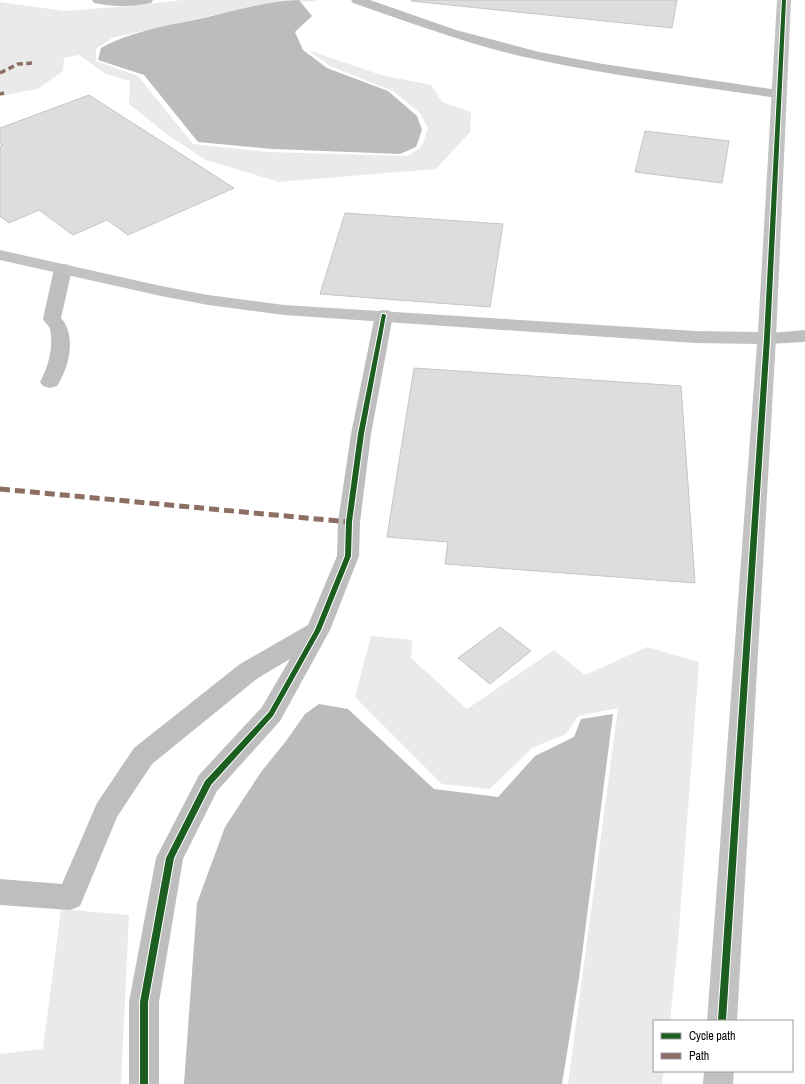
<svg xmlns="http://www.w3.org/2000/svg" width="805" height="1084" viewBox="0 0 805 1084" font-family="'Archivo Narrow',sans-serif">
  <rect width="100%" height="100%" fill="#fff"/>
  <g fill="#eaeaea">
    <polygon points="183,0 315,0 315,1 263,4 112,38 96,49 96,61 138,76 193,144 267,152 408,156 422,146 428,128 420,113 393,91 330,66 308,50 381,75 431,85 442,102 471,112 470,132 436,169 279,182 206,160 172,138 129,104 130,81 106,74 79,55 64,58 63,71 38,89 0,96 0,2 64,11 116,7"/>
    <polygon points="371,636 412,640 411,658 467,709 554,650 585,675 647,647 699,662 678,942 670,1021 654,1021 654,1071 664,1071 662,1084 568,1084 618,708 578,716 566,734 532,748 490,789 442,784 355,697"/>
    <polygon points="61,909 129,915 121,1084 0,1084 0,1054 43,1049"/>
  </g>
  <g fill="#bcbcbc">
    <path d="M299,0L312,16L295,32L303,50L327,68L388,91L417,116L422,130L416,147L400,154L273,149L198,142L144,75L98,60L101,48C133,30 172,25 208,17C237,10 268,1 299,0Z"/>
    <polygon points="319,704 348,709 434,789 498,797 535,756 574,737 581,719 613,714 579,978 562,1084 184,1084 197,903 225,827 261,772 286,741 305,714"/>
  </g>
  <g fill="#ddd" stroke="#c5c5c5">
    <polygon points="412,0 677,0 672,28 411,1"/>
    <polygon points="89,95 234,188 128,235 107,220 73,235 39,210 9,223 0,216 0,146 3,145 0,143 0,128"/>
    <polygon points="645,131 729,141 722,183 635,172"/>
    <polygon points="345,213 503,224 490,307 320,294"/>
    <polygon points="414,368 681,386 695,583 445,564 448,542 387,537"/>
    <polygon points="500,627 531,651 490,684 458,658"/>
  </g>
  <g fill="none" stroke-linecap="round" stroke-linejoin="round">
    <g fill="#bebebe" fill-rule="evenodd">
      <path d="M92,0H153L151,3C132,7 113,7 94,3Z"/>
      <path d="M351,0H370L456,30L539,52L603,64L778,90L783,91L785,94L783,97L778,98C698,86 617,77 539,60C475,47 414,24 353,3Z"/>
      <path d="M63,264L69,265L72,269L61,318C77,336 69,368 57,386L50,388L43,386L40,382C48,367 54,347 50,329C49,326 45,322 43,319L54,269L57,265Z"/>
      <polygon points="384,310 390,311 393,315 371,434 360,522 359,556 330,630 280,721 217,791 183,859 159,1002 159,1084 129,1084 129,1002 156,858 199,775 262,707 290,659 258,678 152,764 117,817 80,906 70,910 0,905 0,879 62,884 97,803 134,748 240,664 308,625 337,556 338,522 351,434 375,315 378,311"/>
      <polygon points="805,330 805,342 767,344 760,342 758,338 760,334"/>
    </g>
    <g fill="#c2c2c2" fill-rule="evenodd">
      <polygon points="777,0 791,0 776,338 737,1021 707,1021 757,344 695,343 284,315 208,305 161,296 0,260 0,250 161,286 208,295 284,305 695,331 758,332"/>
      <polygon points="704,1071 734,1071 733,1084 703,1084"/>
    </g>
    <g stroke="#8d6e63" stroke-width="3.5" stroke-dasharray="6 3.5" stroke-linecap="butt">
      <polyline points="0,73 18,64 32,63"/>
      <polyline points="0,94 4,93"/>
    </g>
    <polyline stroke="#8d6e63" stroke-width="5" stroke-dasharray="10 5" stroke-linecap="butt" points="0,489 349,522"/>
    <defs>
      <g id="cycleway">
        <polygon points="782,0 786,0 770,338 726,1021 718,1021 764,338"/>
        <polygon points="382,314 384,314 386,315 364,434 352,522 351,556 321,630 273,716 211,785 174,858 148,1002 148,1084 140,1084 140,1002 166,858 205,781 269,712 315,630 345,556 346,522 358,434"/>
      </g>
    </defs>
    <use href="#cycleway" stroke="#fff" stroke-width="2"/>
    <use href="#cycleway" fill="#1b5e20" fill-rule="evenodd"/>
  </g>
  <rect x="653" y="1020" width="140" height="52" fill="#ffffff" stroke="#999999"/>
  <rect x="661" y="1033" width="20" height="6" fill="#1b5e20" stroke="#999999"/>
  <text x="689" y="1040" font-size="12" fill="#000000">Cycle path</text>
  <rect x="661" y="1053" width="20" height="6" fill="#8d6e63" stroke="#999999"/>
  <text x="689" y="1060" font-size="12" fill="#000000">Path</text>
</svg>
